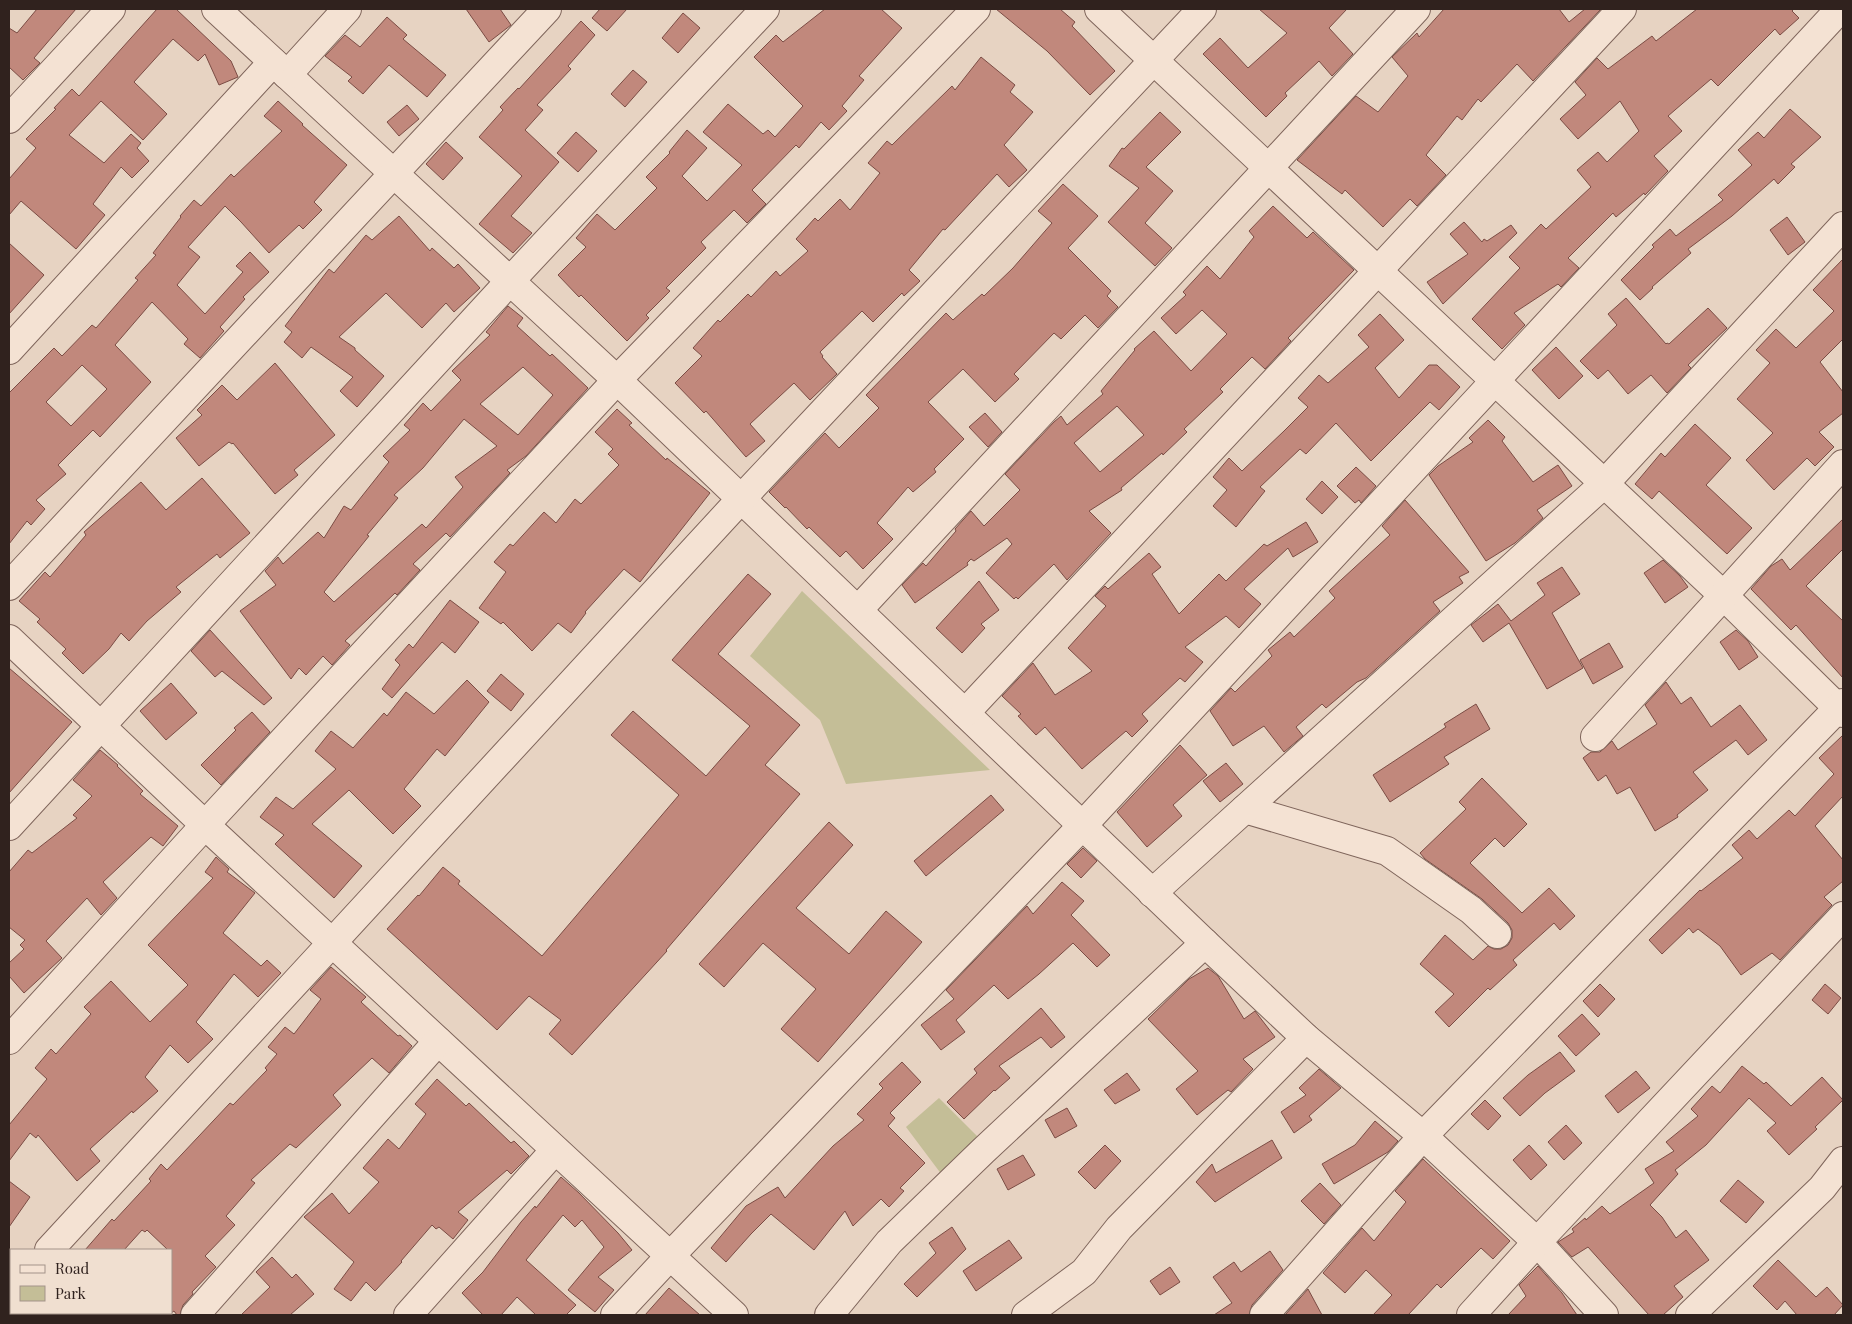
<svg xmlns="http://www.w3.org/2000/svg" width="1852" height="1324" viewBox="0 0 1852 1324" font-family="'Playfair Display',serif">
  <rect width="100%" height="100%" fill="#e7d3c2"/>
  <g fill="#c4be97">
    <polygon points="802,591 990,770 846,784 820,720 750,656"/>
    <polygon points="939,1098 979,1138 945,1179 906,1127"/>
  </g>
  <g fill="#c1887c" stroke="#7b4c44" fill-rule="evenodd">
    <polygon points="37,9 76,9 34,58 40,63 23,80 9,67 9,28 17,33"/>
    <polygon points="157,9 176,9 231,61 238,77 219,85 205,54 198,61 173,39 134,82 167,114 143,140 101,101 69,135 104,163 131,134 141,143 137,148 149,161 132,178 121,167 93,204 105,215 76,249 21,201 9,215 9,179 36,148 26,139 56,109 54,108 72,89 79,96"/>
    <polygon points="466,9 500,9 511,25 489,42"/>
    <polygon points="600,9 627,9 607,31 592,18"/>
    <polygon points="825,9 881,9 902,28 859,76 864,80 842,106 847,111 829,130 821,122 799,148 796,145 752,190 766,204 747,223 734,210 701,242 706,248 666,288 670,291 646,315 649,318 627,341 581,295 579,297 558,275 586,247 576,238 597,214 615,230 657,188 646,177 670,153 669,152 687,130 707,148 682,176 707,201 742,165 703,132 728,104 763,134 768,130 775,137 803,106 754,57 776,35 783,42"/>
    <polygon points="996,9 1060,9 1075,22 1072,26 1115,71 1090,95 1047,51"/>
    <polygon points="1259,9 1347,9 1329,28 1353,54 1332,76 1319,61 1285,93 1287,96 1266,117 1203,54 1220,38 1248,68 1287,33"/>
    <polygon points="1444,9 1559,9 1569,22 1585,9 1601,9 1533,81 1517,64 1481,102 1478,99 1462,120 1457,116 1426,155 1446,175 1417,206 1410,199 1383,227 1345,190 1342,194 1297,160 1356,96 1378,112 1408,76 1392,57 1417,33 1419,37"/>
    <polygon points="1697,9 1794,9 1792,11 1799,18 1780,35 1775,29 1718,86 1711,79 1668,116 1682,131 1654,156 1668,171 1645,195 1644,193 1616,217 1613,213 1568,258 1579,268 1561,287 1558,284 1514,313 1525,325 1502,349 1472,319 1520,268 1509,257 1541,224 1546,229 1591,187 1577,170 1598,152 1607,162 1639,131 1620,101 1578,139 1560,119 1586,95 1575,82 1597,58 1608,69 1652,36 1656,41"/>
    <polygon points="683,13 700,28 678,53 662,38"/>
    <polygon points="387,17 407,35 403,39 446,75 427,97 389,65 363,94 348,81 352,77 325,56 345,35 360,47"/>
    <polygon points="581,21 595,35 568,66 571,69 537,105 543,110 525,130 559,162 511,216 532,233 513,253 479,224 522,176 479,137 503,110 500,107 518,88 519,89"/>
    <polygon points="981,57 1015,85 1010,92 1033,112 1004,145 1027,170 1009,187 997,174 945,230 943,229 909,270 920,281 904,296 902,293 873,322 862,311 820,352 823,356 822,357 837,374 810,400 794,383 750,424 765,441 746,457 706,411 704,413 675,383 702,356 693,348 718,320 720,322 748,294 751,297 776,271 780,276 808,251 796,239 815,218 818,221 840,199 850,210 880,173 868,163 887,141 892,145 952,86 955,90"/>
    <polygon points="633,70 647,82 625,107 611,94"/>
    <path d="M278,101L303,124L302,125L347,165L314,202L322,210L303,229L299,225L269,253L241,222L225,206L188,247L200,257L177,285L205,314L243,272L236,266L250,252L269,272L243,297L245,299L220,327L224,331L200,358L184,344L188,339L152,302L115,345L151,382L100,437L93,430L58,465L66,474L36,500L45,509L31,525L27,521L9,544V393L54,348L62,356L92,325L96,328L138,280L135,278L156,255L153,253L181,217L180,216L194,200L201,206L231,174L234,177L282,131L264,116ZM82,365L107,389L71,426L46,402Z"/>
    <polygon points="407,105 419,119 399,136 387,122"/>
    <polygon points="1790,109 1821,137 1791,164 1795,167 1778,184 1774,179 1732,216 1688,249 1691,253 1652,287 1653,288 1640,300 1621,280 1654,247 1652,245 1670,229 1676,236 1723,200 1718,195 1752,165 1738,150 1758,132 1764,138"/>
    <polygon points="1160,112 1181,132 1146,167 1173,191 1145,223 1172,248 1155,266 1108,222 1139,188 1109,166 1122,148 1124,149"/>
    <polygon points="576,132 597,151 578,172 557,153"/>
    <polygon points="446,142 463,158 443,180 426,164"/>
    <polygon points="1063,184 1098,216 1068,248 1111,291 1107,296 1118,307 1098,328 1085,315 1061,339 1054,333 1014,374 1019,379 995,402 963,369 928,402 964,439 934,469 936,472 913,492 908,487 877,523 893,539 863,569 846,551 840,557 809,527 807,529 786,507 785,508 769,492 825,433 839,448 879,408 866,395 946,313 953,320 982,294 984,296 1013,268 1052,223 1038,211"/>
    <path d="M1273,206L1307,238L1313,232L1354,270L1288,338L1291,341L1265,369L1252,357L1220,389L1223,392L1184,429L1187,432L1163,455L1162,453L1121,488L1122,490L1089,511L1111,533L1067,580L1054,564L1018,599L1016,597L1014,599L986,573L1012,544L1007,538L974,561L971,559L967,563L968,565L915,603L902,585L923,563L926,566L956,531L955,529L971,511L984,526L1020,490L1005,474L1054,422L1061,416L1067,425L1103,394L1101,391L1135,350L1134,349L1154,331L1191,371L1227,334L1202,310L1176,334L1161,318L1186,295L1183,292L1207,266L1220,279L1254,237L1249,231ZM1117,406L1144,435L1100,472L1074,443Z"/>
    <polygon points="399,216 430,251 432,248 454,268 458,264 480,288 454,312 446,303 422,328 386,293 339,337 355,348 355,350 384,376 357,407 340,391 353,377 311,347 302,358 284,342 292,332 285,326 329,269 334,273 366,235 372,240"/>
    <polygon points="1787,217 1805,242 1788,255 1770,230"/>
    <polygon points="1464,222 1482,242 1484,239 1487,241 1511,225 1517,233 1443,304 1427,282 1468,254 1450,234"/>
    <polygon points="9,243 44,275 9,314"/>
    <polygon points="1843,259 1843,339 1820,362 1843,392 1843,413 1819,432 1834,447 1815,466 1807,458 1774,490 1746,460 1773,433 1737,399 1770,363 1756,350 1776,329 1796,348 1834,311 1813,290"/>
    <polygon points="1626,298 1666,344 1667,343 1669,344 1708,308 1727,328 1688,365 1691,368 1667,393 1651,375 1628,394 1608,370 1598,379 1580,361 1617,325 1608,314"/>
    <path d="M508,306L523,318L517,326L550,356L552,354L588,388L526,456L507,470L510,473L450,537L446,533L413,564L420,570L397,595L395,593L345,641L350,645L332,665L323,656L306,675L299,668L291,679L240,611L276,585L265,571L278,557L283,564L318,532L324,538L344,506L351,510L389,462L383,456L410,430L404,425L423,403L431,411L461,380L452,371L490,335L486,332ZM523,367L553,395L518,435L480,404ZM464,419L497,446L455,477L463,487L426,528L422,524L334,602L324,592L369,536L367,535L398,498L394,495L423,468Z"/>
    <polygon points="1380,314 1404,340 1375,368 1399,398 1429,365 1437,365 1460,387 1439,410 1430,402 1371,461 1336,423 1306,454 1300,449 1260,487 1265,491 1236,527 1213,506 1227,490 1213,477 1229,458 1242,471 1284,431 1308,407 1298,398 1319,375 1328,383 1369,347 1358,335"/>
    <polygon points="1556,347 1583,376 1559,399 1532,370"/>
    <polygon points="275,363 335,435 294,470 298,475 275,494 233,443 232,444 229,442 199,466 176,438 202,415 197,410 222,385 237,400"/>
    <polygon points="617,409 632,423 629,425 666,460 667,458 710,493 640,582 624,569 585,612 586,613 571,633 558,623 532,651 503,622 501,624 479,608 506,572 494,562 510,544 513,546 544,512 556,523 575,499 581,504 619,465 608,454 613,449 595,432"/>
    <polygon points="985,413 1002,432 988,447 969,427"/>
    <polygon points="1488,420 1505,437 1502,441 1533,482 1558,465 1572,486 1537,510 1543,518 1515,543 1486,561 1429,475 1438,466 1473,442 1469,438"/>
    <polygon points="1695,424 1731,458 1706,485 1752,528 1727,554 1659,491 1652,499 1635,484 1661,453 1665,457"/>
    <polygon points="1356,467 1376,486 1361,503 1359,500 1355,503 1337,486"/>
    <polygon points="202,478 250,533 220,558 217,554 176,587 181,592 147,621 129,641 121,633 109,649 83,674 62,653 66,649 37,622 40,619 19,601 45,572 50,577 86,535 84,532 141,482 166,510"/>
    <polygon points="1322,481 1338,497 1322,514 1306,499"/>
    <polygon points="1405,500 1469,572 1459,577 1463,583 1433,602 1440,611 1366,678 1357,682 1326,708 1322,704 1296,727 1303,736 1284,752 1264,726 1233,746 1210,711 1231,688 1235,692 1272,656 1268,650 1290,632 1294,637 1335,598 1329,591 1390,535 1382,526"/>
    <polygon points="1843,519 1843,549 1806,586 1843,621 1843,678 1796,625 1791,630 1751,589 1771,566 1782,559 1790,570"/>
    <polygon points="1306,522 1318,542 1293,557 1288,548 1244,589 1261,604 1239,628 1226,616 1185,647 1203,662 1185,682 1180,678 1142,714 1148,721 1132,737 1126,731 1082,769 1045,727 1036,735 1018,716 1021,714 1002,696 1033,663 1055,695 1092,671 1068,648 1106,606 1095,596 1105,586 1108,589 1149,553 1161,567 1152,574 1179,614 1219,574 1226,581 1264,544 1267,546"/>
    <polygon points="1663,560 1680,576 1688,587 1665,603 1644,573"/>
    <polygon points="1562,567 1580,594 1552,613 1583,668 1547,689 1509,623 1483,642 1471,625 1498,604 1511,621 1545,595 1537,583"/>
    <polygon points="748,574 771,594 718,654 800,725 765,765 800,794 666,950 667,951 572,1055 549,1034 561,1020 529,996 497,1030 387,929 418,895 419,896 443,867 460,881 458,884 542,956 679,795 611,735 633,711 706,776 750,726 672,660"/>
    <polygon points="979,581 999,610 981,624 985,628 962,653 936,628"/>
    <polygon points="450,600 479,622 455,653 442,642 392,698 382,689 400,665 395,660 409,644 413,648"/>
    <polygon points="210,630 272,698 264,705 222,671 215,677 191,651"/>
    <polygon points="1736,630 1748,641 1758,657 1739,670 1720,642"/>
    <polygon points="1609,643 1623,667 1593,684 1580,660"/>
    <polygon points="9,668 72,722 9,793"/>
    <polygon points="501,674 524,694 511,711 487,691"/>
    <polygon points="467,680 489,702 445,756 437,749 404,789 421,806 393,834 349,790 312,824 362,866 334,898 275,844 284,835 260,817 276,797 293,809 336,769 315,751 331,731 353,748 384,713 387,716 406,692 434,714"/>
    <polygon points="1666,682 1681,704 1691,697 1711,727 1740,705 1767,740 1748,755 1736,740 1693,772 1708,790 1677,815 1678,817 1655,831 1630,787 1617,794 1606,775 1598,781 1583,758 1591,752 1600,752 1612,741 1618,750 1657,724 1645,705"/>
    <polygon points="171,683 197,713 166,740 140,711"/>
    <polygon points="1476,704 1490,729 1444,757 1449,764 1390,802 1373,775 1446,727 1444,724"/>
    <polygon points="252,712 270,732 221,785 201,765 236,730 234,728"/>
    <polygon points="1843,735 1843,796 1815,826 1843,860 1843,881 1824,897 1832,905 1780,960 1772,953 1741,975 1720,946 1698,929 1693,933 1689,928 1662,954 1649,940 1700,890 1701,891 1743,858 1732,845 1749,830 1757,839 1789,810 1795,816 1834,774 1819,758"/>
    <polygon points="1180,745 1207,775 1173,805 1182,816 1147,847 1117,812"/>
    <polygon points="100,750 118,765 117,766 143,791 140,794 178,826 163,846 151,837 103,882 117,898 101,915 87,898 46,941 62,958 24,993 9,976 9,963 24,949 20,945 25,940 9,927 9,872 28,850 32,853 77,818 73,815 92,796 73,780"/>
    <polygon points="1226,763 1243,784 1220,802 1203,781"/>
    <polygon points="1482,778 1527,824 1504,847 1495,838 1470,863 1522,913 1549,888 1575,916 1560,930 1554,923 1513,960 1517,965 1490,990 1488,988 1449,1027 1435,1012 1454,994 1420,964 1445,935 1473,960 1488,946 1494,949 1501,949 1508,945 1512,938 1512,930 1508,923 1482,899 1425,859 1420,853 1466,809 1459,802"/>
    <polygon points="991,795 1004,810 926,876 914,861"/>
    <polygon points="829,822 853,845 796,908 849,954 886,911 922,942 818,1062 781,1029 816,989 763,943 724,987 699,964"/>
    <polygon points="1083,848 1097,861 1081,878 1067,864"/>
    <polygon points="216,857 229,869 227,872 255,893 223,933 261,966 267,960 281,973 258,997 234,974 196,1022 213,1039 188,1063 170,1045 145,1077 158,1091 133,1113 132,1111 90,1149 100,1161 77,1181 38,1135 36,1138 30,1133 9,1161 9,1125 47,1079 35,1068 51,1049 56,1054 91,1014 84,1007 111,981 150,1022 188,985 148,945 213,878 205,872"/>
    <polygon points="1062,882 1084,901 1071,915 1110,955 1097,967 1073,943 1039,974 1008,999 994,985 956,1020 965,1032 941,1050 921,1025 954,999 946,990 1027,906 1033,914"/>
    <polygon points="331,967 366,997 361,1002 398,1036 400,1035 412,1046 389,1073 372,1058 333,1095 341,1105 296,1148 290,1144 251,1180 255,1183 226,1216 235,1225 205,1256 216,1267 192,1292 193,1294 183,1305 180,1315 177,1315 174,1311 171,1313 171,1250 168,1250 147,1230 145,1232 142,1230 124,1250 85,1250 112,1219 114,1221 151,1181 149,1179 161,1164 167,1170 230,1103 233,1105 267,1070 265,1068 277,1054 268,1047 285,1027 294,1034 321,999 310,990"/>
    <polygon points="1208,968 1218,976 1244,1019 1255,1011 1275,1037 1243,1059 1253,1069 1231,1092 1228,1090 1197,1115 1176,1089 1198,1071 1148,1019 1189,979"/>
    <polygon points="1600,984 1615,999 1598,1017 1583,1001"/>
    <polygon points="1825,984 1841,998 1828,1014 1812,1000"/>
    <polygon points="1041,1008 1065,1037 1051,1048 1041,1037 999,1066 1010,1078 995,1091 994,1090 964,1119 947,1102 977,1073 974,1069"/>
    <polygon points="1582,1014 1600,1034 1576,1056 1558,1036"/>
    <polygon points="1560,1052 1575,1071 1545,1093 1520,1116 1503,1098 1528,1075"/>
    <polygon points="902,1062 921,1082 890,1113 895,1118 888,1126 925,1163 900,1188 904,1191 889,1207 881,1199 853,1226 845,1211 814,1250 771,1214 751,1234 726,1262 711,1248 746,1206 778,1187 785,1198 833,1146 864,1120 857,1114 883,1088 879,1084"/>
    <polygon points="1742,1066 1764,1084 1766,1082 1791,1106 1822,1077 1843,1100 1815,1127 1817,1129 1789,1155 1767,1131 1776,1123 1749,1098 1706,1145 1675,1170 1678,1174 1650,1205 1662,1217 1676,1238 1686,1230 1709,1260 1674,1286 1683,1297 1663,1315 1649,1315 1588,1247 1572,1257 1558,1242 1574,1232 1572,1229 1585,1218 1586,1220 1602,1206 1610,1214 1654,1183 1645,1169 1674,1151 1666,1142 1698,1116 1691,1109 1712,1086 1720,1093"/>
    <polygon points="1319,1069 1341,1088 1309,1116 1312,1120 1294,1133 1281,1112 1306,1095 1299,1088"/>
    <polygon points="1636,1071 1650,1088 1618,1113 1605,1096"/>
    <polygon points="1127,1073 1140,1090 1115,1104 1104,1090"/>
    <polygon points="437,1079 466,1106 469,1103 511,1143 514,1141 529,1156 511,1174 507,1170 458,1212 468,1220 453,1239 439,1227 436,1229 432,1225 401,1261 402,1262 375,1291 366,1282 351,1301 334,1289 354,1262 304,1217 332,1193 349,1214 379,1182 363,1168 388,1139 399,1149 426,1114 415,1104"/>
    <polygon points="1485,1100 1501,1116 1488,1130 1471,1114"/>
    <polygon points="1067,1108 1077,1126 1055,1138 1045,1120"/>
    <polygon points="1375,1121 1398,1141 1388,1152 1334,1184 1322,1164 1355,1145"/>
    <polygon points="1566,1125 1582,1143 1564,1160 1548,1142"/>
    <polygon points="1272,1140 1282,1158 1215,1202 1196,1182 1212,1164 1216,1173"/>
    <polygon points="1105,1145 1121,1161 1095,1189 1078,1172"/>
    <polygon points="1529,1145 1547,1165 1531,1180 1513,1160"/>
    <polygon points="1023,1155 1035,1175 1008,1190 997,1169"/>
    <polygon points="1423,1159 1510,1241 1493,1259 1481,1248 1441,1288 1437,1284 1408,1315 1373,1315 1392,1295 1366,1270 1345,1293 1323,1273 1362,1228 1374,1241 1406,1202 1395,1191"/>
    <polygon points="561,1177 579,1193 618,1233 632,1250 598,1277 614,1290 595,1312 568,1290 604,1247 582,1220 575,1227 563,1215 526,1260 576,1305 566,1315 536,1315 517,1297 501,1315 483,1315 462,1293 483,1272 521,1222 535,1206 536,1208"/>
    <polygon points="1738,1180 1764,1202 1746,1223 1720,1201"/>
    <polygon points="9,1181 30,1197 9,1227"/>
    <polygon points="1320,1183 1341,1205 1324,1224 1301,1201"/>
    <polygon points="952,1227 966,1249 917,1297 904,1284 936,1253 929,1243"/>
    <polygon points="1009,1240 1022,1258 976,1291 963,1271"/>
    <polygon points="1270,1251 1283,1270 1252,1305 1249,1315 1214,1315 1232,1303 1213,1277 1234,1262 1241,1272"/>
    <polygon points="272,1257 292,1278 296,1274 314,1294 290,1315 241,1315 270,1287 256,1272"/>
    <polygon points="1778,1260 1816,1297 1827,1287 1843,1305 1834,1315 1797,1315 1785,1301 1777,1310 1753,1286"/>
    <polygon points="1538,1266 1562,1293 1577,1315 1508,1315 1526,1296 1519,1285"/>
    <polygon points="1170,1267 1180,1282 1160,1295 1150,1281"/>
    <polygon points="669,1288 700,1315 645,1315"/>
    <polygon points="1308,1289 1322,1315 1285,1315"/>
  </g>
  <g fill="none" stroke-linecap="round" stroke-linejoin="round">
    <defs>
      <g id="street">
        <polyline points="216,9 617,380 1205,943 1306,1038 1423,1136 1537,1242 1604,1315"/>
        <polyline points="1099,9 1724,596 1843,713"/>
        <polyline points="287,75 347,9"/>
        <polyline points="9,119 111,9"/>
        <polyline points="9,350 273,62"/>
        <polyline points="9,586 547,9"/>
        <polyline points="858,610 1416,9"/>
        <polyline points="9,639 205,825 734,1315"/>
        <polyline points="965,713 1622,9"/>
        <polyline points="1595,737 1843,464"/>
        <polyline points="1245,809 1387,851 1471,910 1497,934"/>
        <polyline points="9,826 510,281 765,9"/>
        <polyline points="1152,893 1605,483 1843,226"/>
        <polyline points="9,1040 205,825 617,380 976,9"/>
        <polyline points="49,1250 741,499 1202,9"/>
        <polyline points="9,1294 11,1291"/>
        <polyline points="195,1315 438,1041"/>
        <polyline points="408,1315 555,1150"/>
        <polyline points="615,1315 670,1256 1082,826 1840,9"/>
        <polyline points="829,1315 889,1242 983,1151 1205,943"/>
        <polyline points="1026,1315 1084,1272 1119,1228 1306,1038"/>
        <polyline points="1264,1315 1423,1136 1843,703"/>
        <polyline points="1471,1315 1537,1242 1843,916"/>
        <polyline points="1690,1315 1822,1188 1843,1161"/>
      </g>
    </defs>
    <use href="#street" stroke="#7f655b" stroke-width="30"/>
    <use href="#street" stroke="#f4e2d3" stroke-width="28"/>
  </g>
  <rect width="1852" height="1324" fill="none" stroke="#30221e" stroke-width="20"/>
  <rect x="10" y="1249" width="162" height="65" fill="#f0dfd0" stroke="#a39389"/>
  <rect x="20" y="1265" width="25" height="8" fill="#f4e2d3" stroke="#a39389"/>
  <text x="55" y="1274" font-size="15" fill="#30221e">Road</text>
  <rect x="20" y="1286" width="25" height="15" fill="#c4be97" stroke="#a39389"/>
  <text x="55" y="1299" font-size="15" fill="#30221e">Park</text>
</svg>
